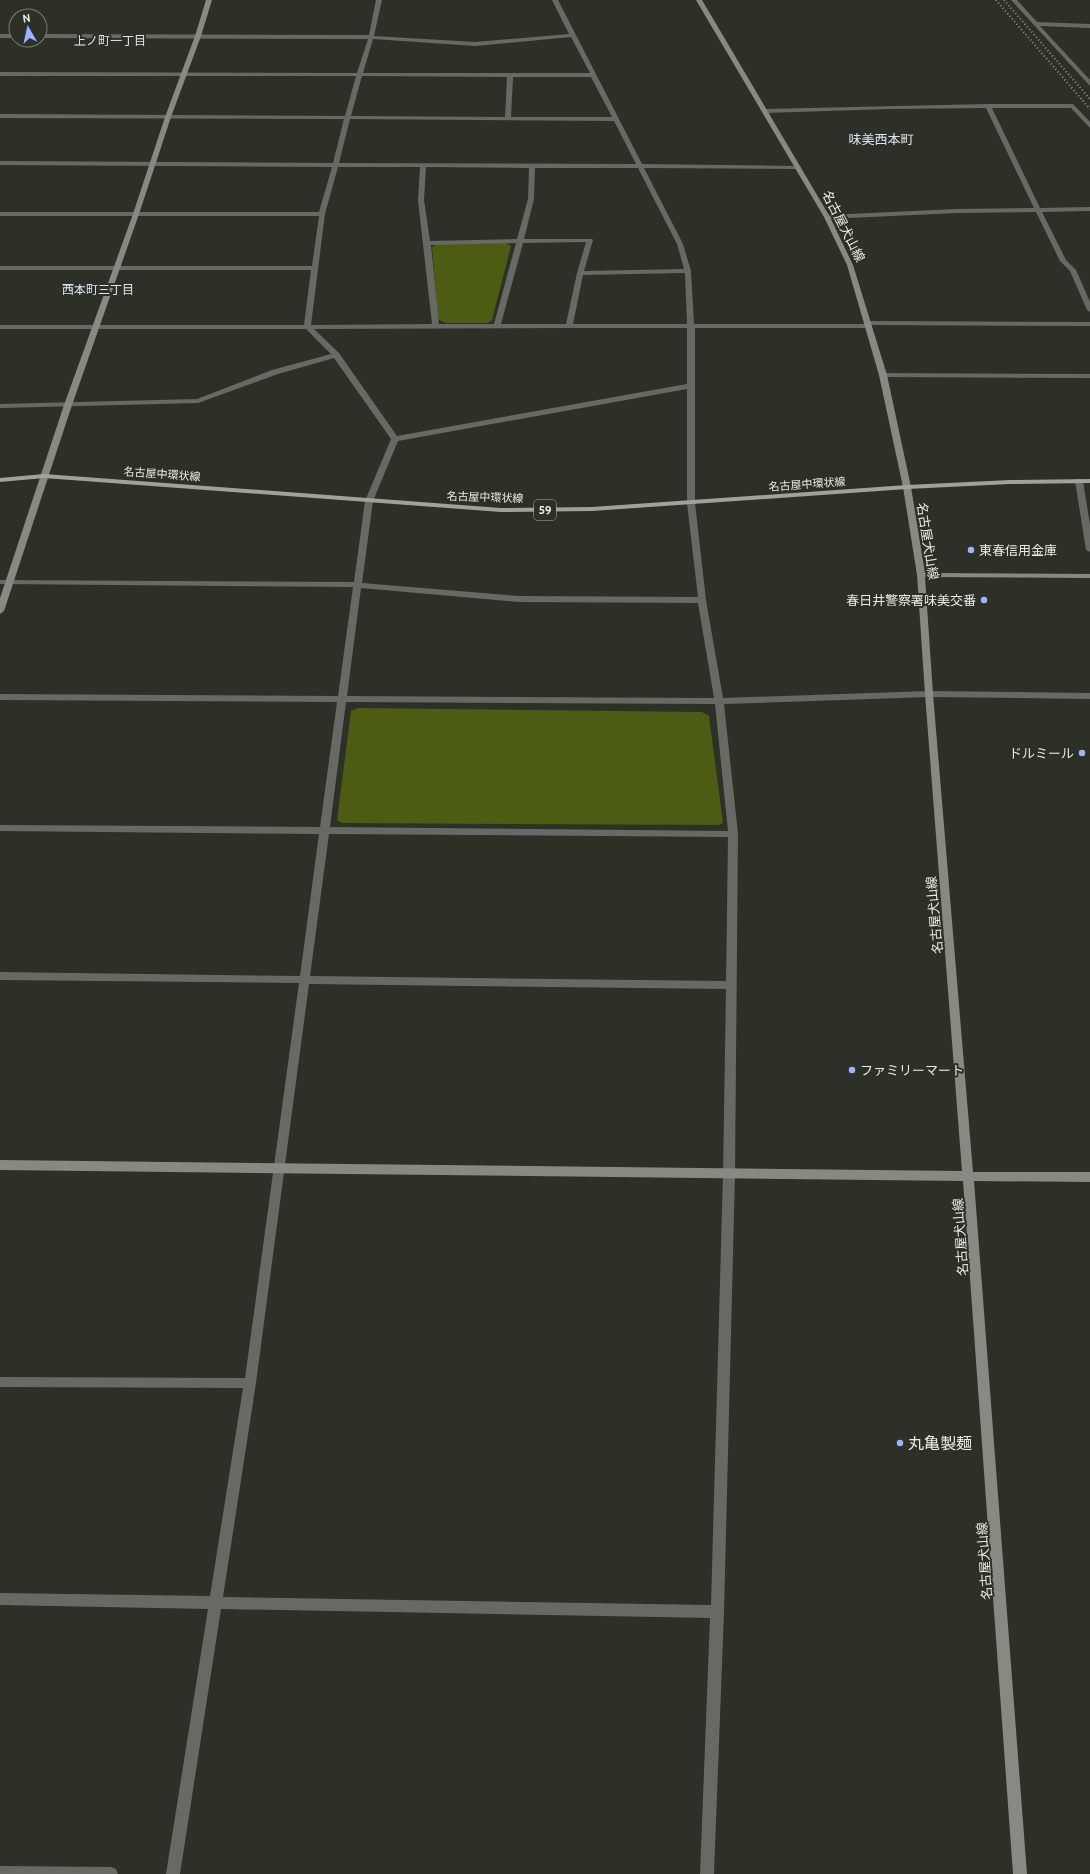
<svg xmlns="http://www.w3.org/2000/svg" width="1090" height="1874" viewBox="0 0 1090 1874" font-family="Cabin,'Noto Sans JP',sans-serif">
  <rect width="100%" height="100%" fill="#2d3026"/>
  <g fill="#4c5c13">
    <polygon points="505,243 511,246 492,320 487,323 446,323 438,319 432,247 437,244"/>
    <polygon points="358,708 702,712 709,716 723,823 718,825 342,823 337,820 351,711"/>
  </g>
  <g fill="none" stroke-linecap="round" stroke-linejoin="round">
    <g fill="#676964" fill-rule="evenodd">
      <path d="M376,0H382L374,36L475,42L569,34L552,0H558L642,164L800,166L801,167L798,169L644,168L683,244L691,271L694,324H865L866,322L868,321L1090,322V326L872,325L871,327L869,328H695V503L706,600L723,698L929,691L1090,693V699L929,697L724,704L738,834L735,1174L724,1612L714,1874H700L710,1618L221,1609L180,1874H166L208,1609L0,1605V1593L210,1596L243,1388L0,1387V1377L245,1378L299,983L0,980V972L300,976L319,834L0,831V825L320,827L337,702L0,700V694L338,696L353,587L0,584V580L354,582L365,501L391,439L334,358L278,374L198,403L0,408V404L197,399L272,370L331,354L306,329H0V325H304L311,270H0V266H312L319,216H0V212H319L332,167L0,165V161L333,163L344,119L0,118V114L345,116L356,76H0V72L357,73L368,39L40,38V34L369,35ZM571,37L590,73H363L373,39L475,46ZM362,76L507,77L505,117L351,116ZM513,77H591L612,117H511ZM350,119L614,121L636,164L339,163ZM338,167H420L418,200L432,324L311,325L325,214ZM426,167L529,168L528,199L517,239L430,241L424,200ZM535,168H638L677,244L684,269L584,271L593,240L592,239H524L534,199ZM586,242L577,273L566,324H501L523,243ZM516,243L494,324H439L431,245ZM685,273L687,324H573L583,275ZM566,328H687V384L397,436L339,353L314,329ZM687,389V503L698,597L518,596L362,583L373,501L398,441ZM361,588L518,602L698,603L714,698L347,696ZM346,702L715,704L728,831L330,827ZM329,834L728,837L726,981L310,976ZM309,984L726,989L723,1174L711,1605L223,1597L256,1383Z"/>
      <polygon points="1011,0 1017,0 1037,22 1090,24 1090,28 1040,26 1090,80 1090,86"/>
      <rect x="0" y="34" width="16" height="4"/>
      <polygon points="988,104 1073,104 1090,122 1090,128 1071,108 992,108 1040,208 1090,207 1090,211 1042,212 1066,260 1076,270 1090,302 1090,312 1087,310 1070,271 1060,261 1036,212 957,213 827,219 824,217 827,215 957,209 1034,208 986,108 889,109 765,113 762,111 765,109"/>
      <polygon points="880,373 1090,374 1090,378 883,377 879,375"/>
      <polygon points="1076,479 1079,479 1083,481 1090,525 1090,552 1086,550 1075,481"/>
      <polygon points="0,1866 111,1867 116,1869 118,1874 0,1874"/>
    </g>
    <g fill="#878a82" fill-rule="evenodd">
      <polygon points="206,0 212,0 201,36 171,117 139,214 72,405 4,611 0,614 0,598 64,405 133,214 165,117 195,36"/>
      <polygon points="696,0 702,0 830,217 853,265 887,375 911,487 925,573 1090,574 1090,578 925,577 933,694 973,1172 1090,1172 1090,1182 974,1181 1027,1874 1013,1874 963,1181 0,1170 0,1160 962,1171 925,694 917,575 903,487 879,375 847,265 824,217"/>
    </g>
    <polygon fill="#a0a399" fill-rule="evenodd" points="44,474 501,508 592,507 907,485 1010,480 1090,479 1090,483 1010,484 907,489 592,511 501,512 44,478 0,482 0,478"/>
    <g stroke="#92958d" stroke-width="2" stroke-dasharray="1 2.5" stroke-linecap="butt">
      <polyline points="996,0 1090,109"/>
      <polyline points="1004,0 1090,99"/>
    </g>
  </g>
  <g fill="#9eb3fd" stroke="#2d3026" stroke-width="1.5">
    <circle cx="971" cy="550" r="4"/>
    <circle cx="984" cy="600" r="4"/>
    <circle cx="1082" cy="753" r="4"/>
    <circle cx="852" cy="1070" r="4"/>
    <circle cx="900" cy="1443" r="4"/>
  </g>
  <g text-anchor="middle" stroke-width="4" stroke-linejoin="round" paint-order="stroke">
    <g font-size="11" fill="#e9ebe5" stroke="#2d3026">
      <text transform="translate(162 474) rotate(4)" y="4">名古屋中環状線</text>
      <text transform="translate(807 484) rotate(-4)" y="4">名古屋中環状線</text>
      <text transform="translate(485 497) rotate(2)" y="4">名古屋中環状線</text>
    </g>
    <g font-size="12" fill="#dfe4f2" stroke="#2d3026">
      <text x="110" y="45">上ノ町一丁目</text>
      <text x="98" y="294">西本町三丁目</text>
    </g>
    <rect fill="#2d3026" stroke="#b1b3ac" stroke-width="1" x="534" y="500" width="22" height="20" rx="3"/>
    <g font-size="12" font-weight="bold" fill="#e9ebe5">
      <text x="545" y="514">59</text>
    </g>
    <g font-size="13" fill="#dfe4f2" stroke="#2d3026">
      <text x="881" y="144">味美西本町</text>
    </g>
    <g font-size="13" fill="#e9ebe5" stroke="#2d3026">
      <text transform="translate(844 226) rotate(63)" y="5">名古屋犬山線</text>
      <text transform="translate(928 541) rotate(81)" y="5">名古屋犬山線</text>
      <text transform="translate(934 915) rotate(-95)" y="5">名古屋犬山線</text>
      <text transform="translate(960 1237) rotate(-94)" y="5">名古屋犬山線</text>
      <text transform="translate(984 1561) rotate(-94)" y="5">名古屋犬山線</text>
    </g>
    <g font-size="13" fill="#e9ebe5" stroke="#2d3026" text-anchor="start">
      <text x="979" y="555">東春信用金庫</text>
      <text x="976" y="605" text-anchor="end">春日井警察署味美交番</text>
      <text x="1074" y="758" text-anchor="end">ドルミール</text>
      <text x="860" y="1075">ファミリーマート</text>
    </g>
    <g font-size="16" fill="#e9ebe5" stroke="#2d3026" text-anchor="start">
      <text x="908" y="1449">丸亀製麺</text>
    </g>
  </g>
  <g transform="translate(28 28) rotate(351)"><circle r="19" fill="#2d3026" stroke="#787b72"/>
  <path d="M0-3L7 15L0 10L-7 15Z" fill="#9eb3fd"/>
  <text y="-6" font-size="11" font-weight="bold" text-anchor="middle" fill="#e9ebe5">N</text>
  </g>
</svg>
